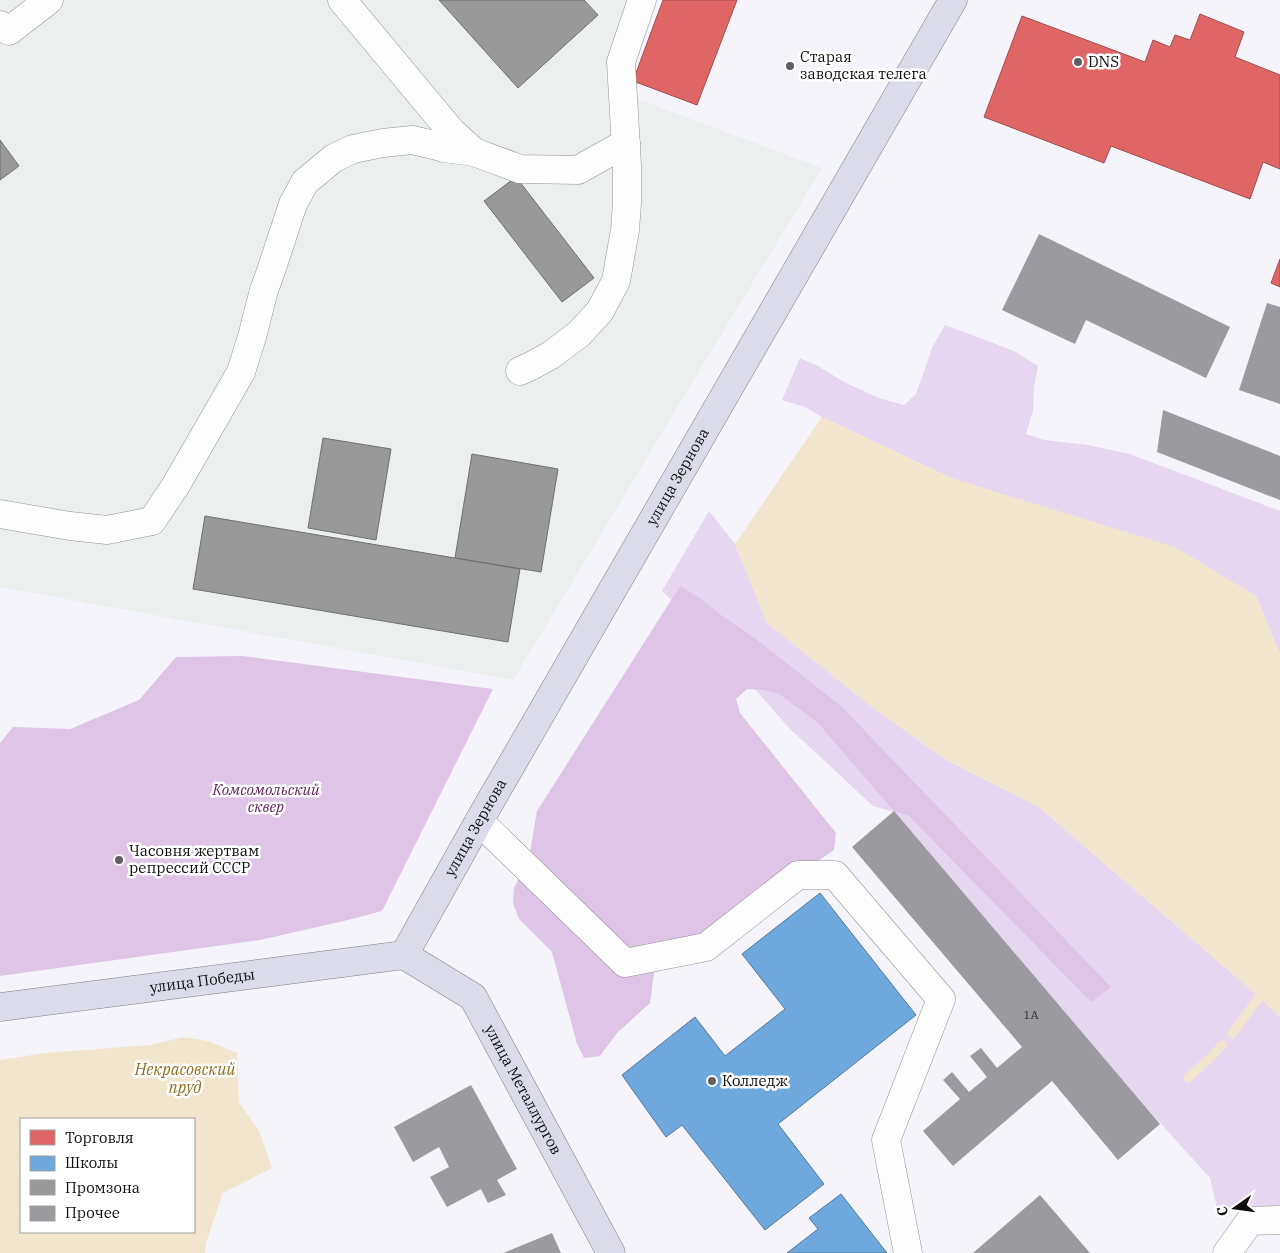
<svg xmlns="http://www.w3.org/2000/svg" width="1280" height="1253" viewBox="0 0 1280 1253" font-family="'IBM Plex Serif',serif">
  <rect width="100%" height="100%" fill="#f5f4fb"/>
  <polygon fill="#ebf0ef" points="0,0 637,0 608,88 822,168 513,680 0,587"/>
  <g fill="#e7d6ef">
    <polygon points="945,325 1014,351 1038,366 1034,387 1033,411 1026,434 1045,440 1088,445 1130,454 1280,511 1280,654 1256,596 951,478 822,417 805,407 782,400 800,358 818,366 844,382 879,398 904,405 916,394 932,348"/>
    <polygon points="709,511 735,544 767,623 876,710 945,759 1039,807 1271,1007 1280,1017 1280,1205 1218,1212 1210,1178 1144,1105 894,812 873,806 789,728 706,633 662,591"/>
  </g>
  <g fill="#dec5e6">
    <polygon points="680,586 701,599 721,615 756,639 841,706 1111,987 1091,1002 909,816 894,811 817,722 779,694 763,690 747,689 736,699 740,713 836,833 834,850 798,875 777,892 656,959 650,1003 617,1033 600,1056 584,1058 577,1044 552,952 519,919 513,903 514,888 529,858 537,811"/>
    <polygon points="242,656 493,689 382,911 348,920 260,940 0,976 0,743 13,727 70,729 139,700 176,657"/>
  </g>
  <g fill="#f2e5ce" fill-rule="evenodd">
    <polygon points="822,417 951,478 1175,547 1256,596 1280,654 1280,1017 1259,997 1039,807 945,759 876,710 767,623 735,544"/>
    <path d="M184,1037L208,1041L237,1053L239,1102L259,1131L272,1168L223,1193L206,1243L205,1253H0V1060L46,1053L150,1045ZM194,1119V1232H21V1119Z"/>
  </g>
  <g fill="#e06666" stroke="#a14c4c">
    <polygon points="663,0 737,0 697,105 633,81"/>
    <polygon points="1200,14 1244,32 1235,57 1280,75 1280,169 1263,162 1250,199 1111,146 1104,163 984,117 1022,16 1145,62 1153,40 1170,47 1175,35 1190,40"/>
    <polygon points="1280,259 1280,287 1271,283"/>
  </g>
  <g fill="#6fa8dc" stroke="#527a9e">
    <polygon points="820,893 916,1015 778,1124 824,1184 765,1230 682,1125 666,1137 622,1075 695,1017 725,1056 785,1009 742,954"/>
    <polygon points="841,1194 887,1253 787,1253 818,1229 809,1218"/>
  </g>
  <g fill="#999" stroke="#6f6f6f">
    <polygon points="439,0 584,0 598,15 518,88"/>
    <polygon points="0,140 19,166 0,180"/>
    <polygon points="516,177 594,278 562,302 484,201"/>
    <polygon points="323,438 391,449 376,540 308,528"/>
    <polygon points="472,454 558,469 541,572 455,558"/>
    <polygon points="205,516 520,569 508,642 193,589"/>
  </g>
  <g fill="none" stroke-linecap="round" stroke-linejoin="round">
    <g stroke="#f2e5ce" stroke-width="9">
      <polyline points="1232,1034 1259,997 1280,976"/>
      <polyline points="1188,1078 1212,1056 1222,1045"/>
    </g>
  </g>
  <g fill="#9a9a9f">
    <polygon points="1039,234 1230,327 1206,378 1086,320 1075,344 1002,310"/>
    <polygon points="1267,303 1280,307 1280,404 1239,390"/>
    <polygon points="1163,410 1280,456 1280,500 1157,452"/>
    <polygon points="894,811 1160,1124 1118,1160 1052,1081 953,1166 923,1131 960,1099 943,1080 952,1072 969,1092 987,1077 970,1056 981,1048 997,1068 1022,1047 852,847"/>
    <polygon points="471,1085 517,1169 497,1180 506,1195 488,1203 481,1189 447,1207 430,1177 449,1167 439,1147 413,1162 394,1127"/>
    <polygon points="1040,1195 1090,1253 973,1253"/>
    <polygon points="552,1233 561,1253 503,1253"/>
  </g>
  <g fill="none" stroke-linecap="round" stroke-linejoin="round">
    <defs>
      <g id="minor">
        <polyline points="342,0 451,131 474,152 520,169 578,170 626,143"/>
        <polyline points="0,25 9,31 49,0"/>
        <polyline points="520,371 533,365 551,355 579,334 600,311 616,281 625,230 627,203 627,165 621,62 642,0"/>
        <polyline points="0,514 70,526 107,530 152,521 176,485 241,372 252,337 264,290 271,271 293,204 305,182 334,158 353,149 383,143 412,140 434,145 444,148 474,152"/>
        <polyline points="479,821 625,963 706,947 798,875 835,875 941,999 886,1140 908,1253"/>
        <polyline points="1227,1253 1250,1221 1280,1220"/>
      </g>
      <g id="major">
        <path id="s1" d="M404,955L479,821L953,0"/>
        <path id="s2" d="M404,955L473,997L611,1253"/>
        <path id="s3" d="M0,1007L404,955"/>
      </g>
    </defs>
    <use href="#minor" stroke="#929295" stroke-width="29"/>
    <use href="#major" stroke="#7f7f82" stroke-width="29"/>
    <use href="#minor" stroke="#fefdfe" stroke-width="28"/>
    <use href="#major" stroke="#dcdbea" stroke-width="28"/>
  </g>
  <g fill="#5f5e61" stroke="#fff" stroke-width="2">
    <circle cx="1078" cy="62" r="5"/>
    <circle cx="790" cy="66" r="5"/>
    <circle cx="119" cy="860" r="5"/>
    <circle cx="712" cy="1081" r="5"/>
  </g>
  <g text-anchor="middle" stroke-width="5" stroke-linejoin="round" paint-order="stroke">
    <g font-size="12" fill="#313132">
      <text x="1031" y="1019">1А</text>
    </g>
    <g font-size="15" fill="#0e0e0e" stroke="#fff" text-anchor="start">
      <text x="800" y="62">Старая<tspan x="800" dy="17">заводская телега</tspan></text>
      <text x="1088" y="67">DNS</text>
      <text x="129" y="856">Часовня жертвам<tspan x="129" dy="17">репрессий СССР</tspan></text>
      <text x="722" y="1086">Колледж</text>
    </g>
    <g font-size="15" fill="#0e0e0e" stroke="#fff">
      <text dy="5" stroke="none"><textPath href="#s1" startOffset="551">улица Зернова</textPath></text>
      <text dy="5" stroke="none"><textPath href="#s1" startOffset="146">улица Зернова</textPath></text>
      <text dy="5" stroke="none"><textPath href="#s3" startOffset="204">улица Победы</textPath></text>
      <text dy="5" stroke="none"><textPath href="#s2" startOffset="186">улица Металлургов</textPath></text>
    </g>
    <g font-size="15" font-style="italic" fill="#60245b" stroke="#fff">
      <text x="266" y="795">Комсомольский<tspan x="266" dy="17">сквер</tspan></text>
    </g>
    <g font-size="16" font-style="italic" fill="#8e7121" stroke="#fff">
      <text x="185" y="1075">Некрасовский<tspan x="185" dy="18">пруд</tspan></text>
    </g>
  </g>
  <rect x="20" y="1118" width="175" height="115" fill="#ffffff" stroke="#9f9f9f"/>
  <rect x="30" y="1130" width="25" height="15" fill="#e06666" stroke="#9f9f9f"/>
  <text x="65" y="1143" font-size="15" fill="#0e0e0e">Торговля</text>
  <rect x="30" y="1156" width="25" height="15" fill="#6fa8dc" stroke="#9f9f9f"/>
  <text x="65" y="1168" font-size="15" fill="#0e0e0e">Школы</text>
  <rect x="30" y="1180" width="25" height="15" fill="#999999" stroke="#9f9f9f"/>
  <text x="65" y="1193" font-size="15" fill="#0e0e0e">Промзона</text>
  <rect x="30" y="1206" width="25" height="15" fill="#9a9a9f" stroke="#9f9f9f"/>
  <text x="65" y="1218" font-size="15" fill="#0e0e0e">Прочее</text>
  <g transform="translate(1235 1208) rotate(256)" stroke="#ffffff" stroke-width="4" paint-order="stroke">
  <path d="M0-4L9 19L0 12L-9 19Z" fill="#0e0e0e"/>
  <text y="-8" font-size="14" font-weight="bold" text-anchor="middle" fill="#0e0e0e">С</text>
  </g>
</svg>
